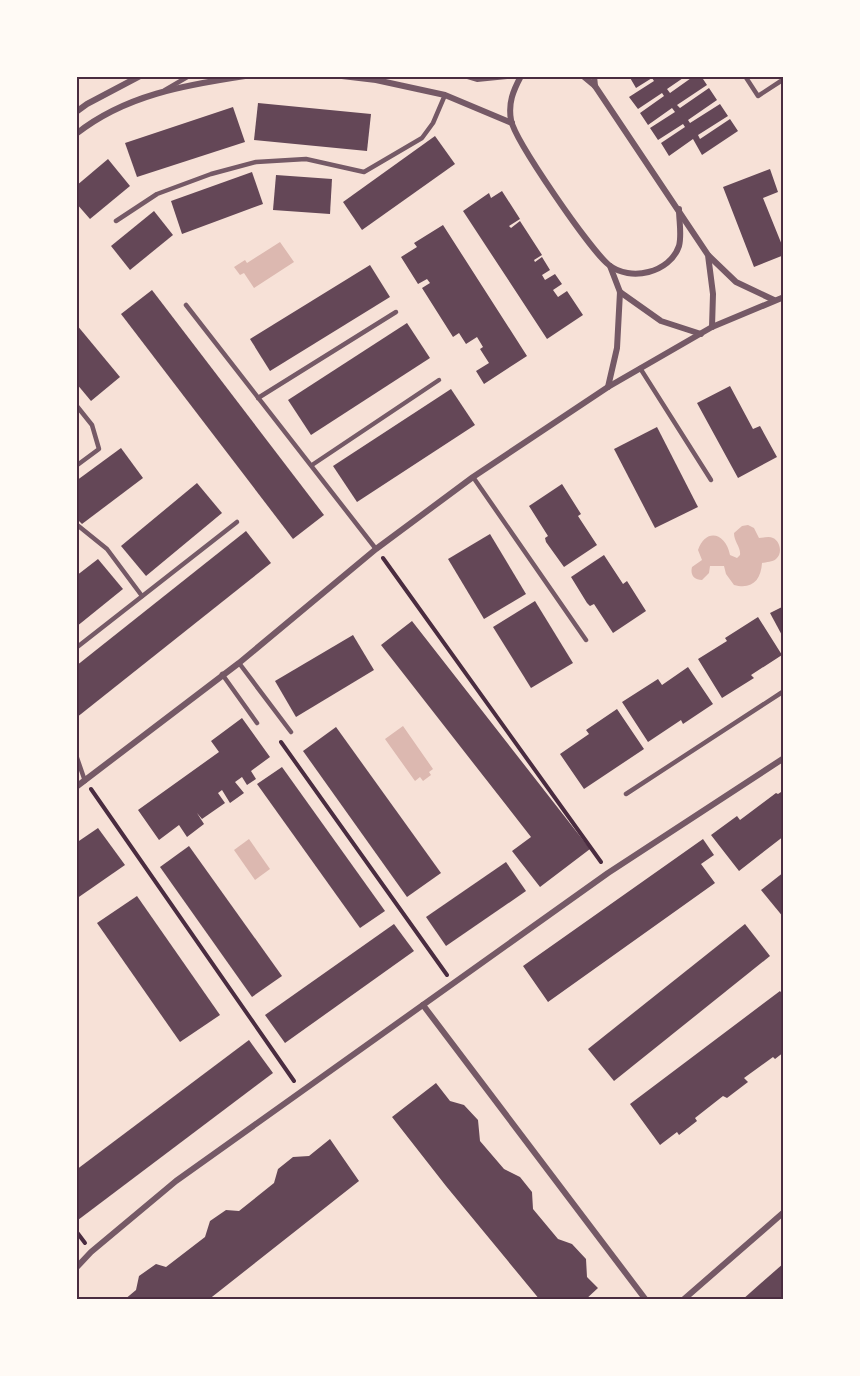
<svg xmlns="http://www.w3.org/2000/svg" width="860" height="1376" viewBox="0 0 860 1376" font-family="Lato,sans-serif">
  <rect width="100%" height="100%" fill="#f7e1d7"/>
  <g fill="#dcb8b0">
    <polygon points="280,242 294,262 254,288 244,273 240,275 234,267 245,260 247,263"/>
    <path d="M748,525L754,528L759,538C763,538 769,536 773,538C780,541 783,553 776,559C773,562 766,562 762,563C761,580 752,590 734,585L726,574L724,566H710L709,573L702,580C694,580 690,575 692,567L702,560L698,550C706,527 726,533 730,555L737,558L740,555C741,547 734,542 734,533L742,526Z"/>
    <polygon points="403,726 433,769 429,772 431,775 423,781 420,777 415,781 385,739"/>
    <polygon points="249,839 270,869 255,880 234,850"/>
  </g>
  <g fill="#644757">
    <polygon points="629,76 686,76 667,89 670,93 694,76 701,76 707,85 677,105 680,108 709,88 717,100 688,120 690,123 720,104 728,116 698,135 700,139 730,119 738,131 702,155 693,139 669,156 661,143 685,127 683,124 658,140 650,128 675,112 672,108 648,125 640,113 664,96 662,93 638,109 629,97 654,81 652,78 636,88"/>
    <polygon points="258,103 371,114 367,151 254,140"/>
    <polygon points="233,107 245,142 137,177 125,143"/>
    <polygon points="435,136 455,164 362,230 343,202"/>
    <polygon points="108,159 130,186 90,219 76,203 76,186"/>
    <polygon points="770,169 778,192 763,198 784,250 784,255 754,267 723,187"/>
    <polygon points="252,172 263,204 182,234 171,201"/>
    <polygon points="276,175 332,179 330,214 273,210"/>
    <polygon points="502,191 520,219 509,226 511,228 520,221 542,255 534,260 535,262 542,257 550,270 542,275 545,280 555,274 562,284 553,290 558,297 567,291 583,315 547,339 463,211 489,193 491,198"/>
    <polygon points="154,211 173,235 130,270 111,246"/>
    <polygon points="443,225 527,356 484,384 476,371 489,363 480,349 483,347 477,337 466,344 459,333 453,337 422,288 430,283 427,279 418,284 401,257 417,247 414,243"/>
    <polygon points="370,265 390,297 270,371 250,339"/>
    <polygon points="152,290 324,515 293,539 121,314"/>
    <polygon points="407,323 430,358 311,435 288,400"/>
    <polygon points="76,324 120,377 91,401 76,383"/>
    <polygon points="730,386 753,429 760,426 777,457 738,478 697,403"/>
    <polygon points="451,389 475,425 357,502 333,466"/>
    <polygon points="657,427 698,507 655,528 614,449"/>
    <polygon points="121,448 143,478 82,524 76,518 76,481"/>
    <polygon points="197,483 222,513 146,576 121,546"/>
    <polygon points="562,484 581,514 578,516 597,545 564,567 546,542 545,538 548,536 529,506"/>
    <polygon points="246,531 271,563 76,718 76,666"/>
    <polygon points="490,534 526,594 484,619 448,559"/>
    <polygon points="604,555 623,584 627,581 646,611 613,633 594,604 590,606 587,603 571,577"/>
    <polygon points="98,559 123,589 76,627 76,576"/>
    <polygon points="535,601 573,663 531,688 493,627"/>
    <polygon points="784,606 784,639 770,613"/>
    <polygon points="758,617 782,655 751,675 754,678 722,698 698,659 727,641 725,638"/>
    <polygon points="412,621 590,849 540,887 512,851 531,837 381,645"/>
    <polygon points="353,635 374,670 296,717 275,681"/>
    <polygon points="688,667 713,704 683,724 681,720 648,742 622,702 658,679 662,685"/>
    <polygon points="617,709 644,749 584,789 560,754 589,734 586,730"/>
    <polygon points="242,718 270,757 251,771 256,779 247,785 242,777 235,782 244,793 230,803 222,790 218,793 225,803 202,819 197,813 204,824 187,837 179,825 159,840 138,810 219,752 211,741"/>
    <polygon points="336,727 441,873 407,897 303,751"/>
    <polygon points="282,767 385,911 360,928 257,784"/>
    <polygon points="784,790 784,836 739,871 711,835 737,816 740,820 776,793 778,794"/>
    <polygon points="98,828 125,865 76,899 76,843"/>
    <polygon points="703,839 714,855 701,864 715,883 548,1002 523,966"/>
    <polygon points="189,846 282,976 252,997 160,867"/>
    <polygon points="506,862 526,891 446,946 426,917"/>
    <polygon points="784,872 784,918 761,890"/>
    <polygon points="137,896 220,1015 180,1042 97,923"/>
    <polygon points="394,924 414,951 285,1043 265,1015"/>
    <polygon points="745,924 770,956 614,1081 588,1049"/>
    <polygon points="780,991 784,996 784,1052 775,1059 773,1057 744,1078 748,1082 727,1098 723,1096 695,1118 697,1121 679,1135 677,1132 660,1145 630,1104"/>
    <polygon points="249,1040 273,1073 78,1220 76,1218 76,1170"/>
    <polygon points="436,1083 450,1101 464,1105 478,1120 480,1141 504,1169 520,1177 532,1192 533,1209 558,1239 572,1244 586,1259 587,1277 598,1288 585,1300 540,1300 446,1186 392,1117"/>
    <polygon points="330,1139 359,1181 217,1293 208,1300 124,1300 136,1290 139,1276 156,1264 166,1267 205,1237 210,1221 226,1210 239,1211 274,1183 278,1169 293,1157 309,1156"/>
    <polygon points="784,1263 784,1300 742,1300 760,1284"/>
  </g>
  <g fill="none" stroke-linecap="round" stroke-linejoin="round">
    <g stroke="#4a2c40" stroke-width="4">
      <polyline points="383,558 601,862"/>
      <polyline points="281,742 447,975"/>
      <polyline points="91,789 294,1081"/>
      <polyline points="76,1231 85,1243"/>
    </g>
    <g stroke="#755966" stroke-width="4.5">
      <polyline points="745,76 758,96 784,79"/>
      <polyline points="165,90 189,76"/>
      <polyline points="116,221 157,194 211,174 256,162 306,159 364,172 422,138 433,123 445,95"/>
      <polyline points="186,305 376,549"/>
      <polyline points="640,368 711,480"/>
      <polyline points="258,398 396,312"/>
      <polyline points="76,405 92,425 99,449 76,466"/>
      <polyline points="312,465 439,380"/>
      <polyline points="473,477 586,640"/>
      <polyline points="76,524 107,549 142,596"/>
      <polyline points="76,648 237,522"/>
      <polyline points="239,663 291,732"/>
      <polyline points="222,674 257,723"/>
      <polyline points="76,755 85,781"/>
      <polyline points="626,794 784,691"/>
    </g>
    <g stroke="#755966" stroke-width="6">
      <polyline points="342,76 376,80 445,95 512,123"/>
      <polyline points="467,76 477,79 507,76"/>
      <path d="M521,76C513,91 508,103 511,120C515,141 591,251 609,265C630,282 670,273 679,246C682,235 679,221 679,209"/>
      <polyline points="583,76 595,86 708,255 713,294 712,327"/>
      <polyline points="594,76 595,86"/>
      <polyline points="76,112 87,104 140,76"/>
      <path d="M76,134C125,95 185,85 245,76"/>
      <polyline points="709,256 736,282 774,300"/>
      <polyline points="620,292 661,321 701,334"/>
      <polyline points="608,387 617,348 620,292 610,266"/>
      <polyline points="76,787 239,663 376,549 473,477 608,387 712,327 784,297"/>
      <polyline points="423,1005 646,1300"/>
      <polyline points="76,1268 91,1252 176,1181 608,873 784,758"/>
      <polyline points="683,1300 784,1212"/>
    </g>
  </g>
  <rect width="860" height="1376" fill="none" stroke="#fffaf5" stroke-width="156"/>
  <rect x="78" y="78" width="704" height="1220" fill="none" stroke="#4a2c40" stroke-width="2"/>
</svg>
